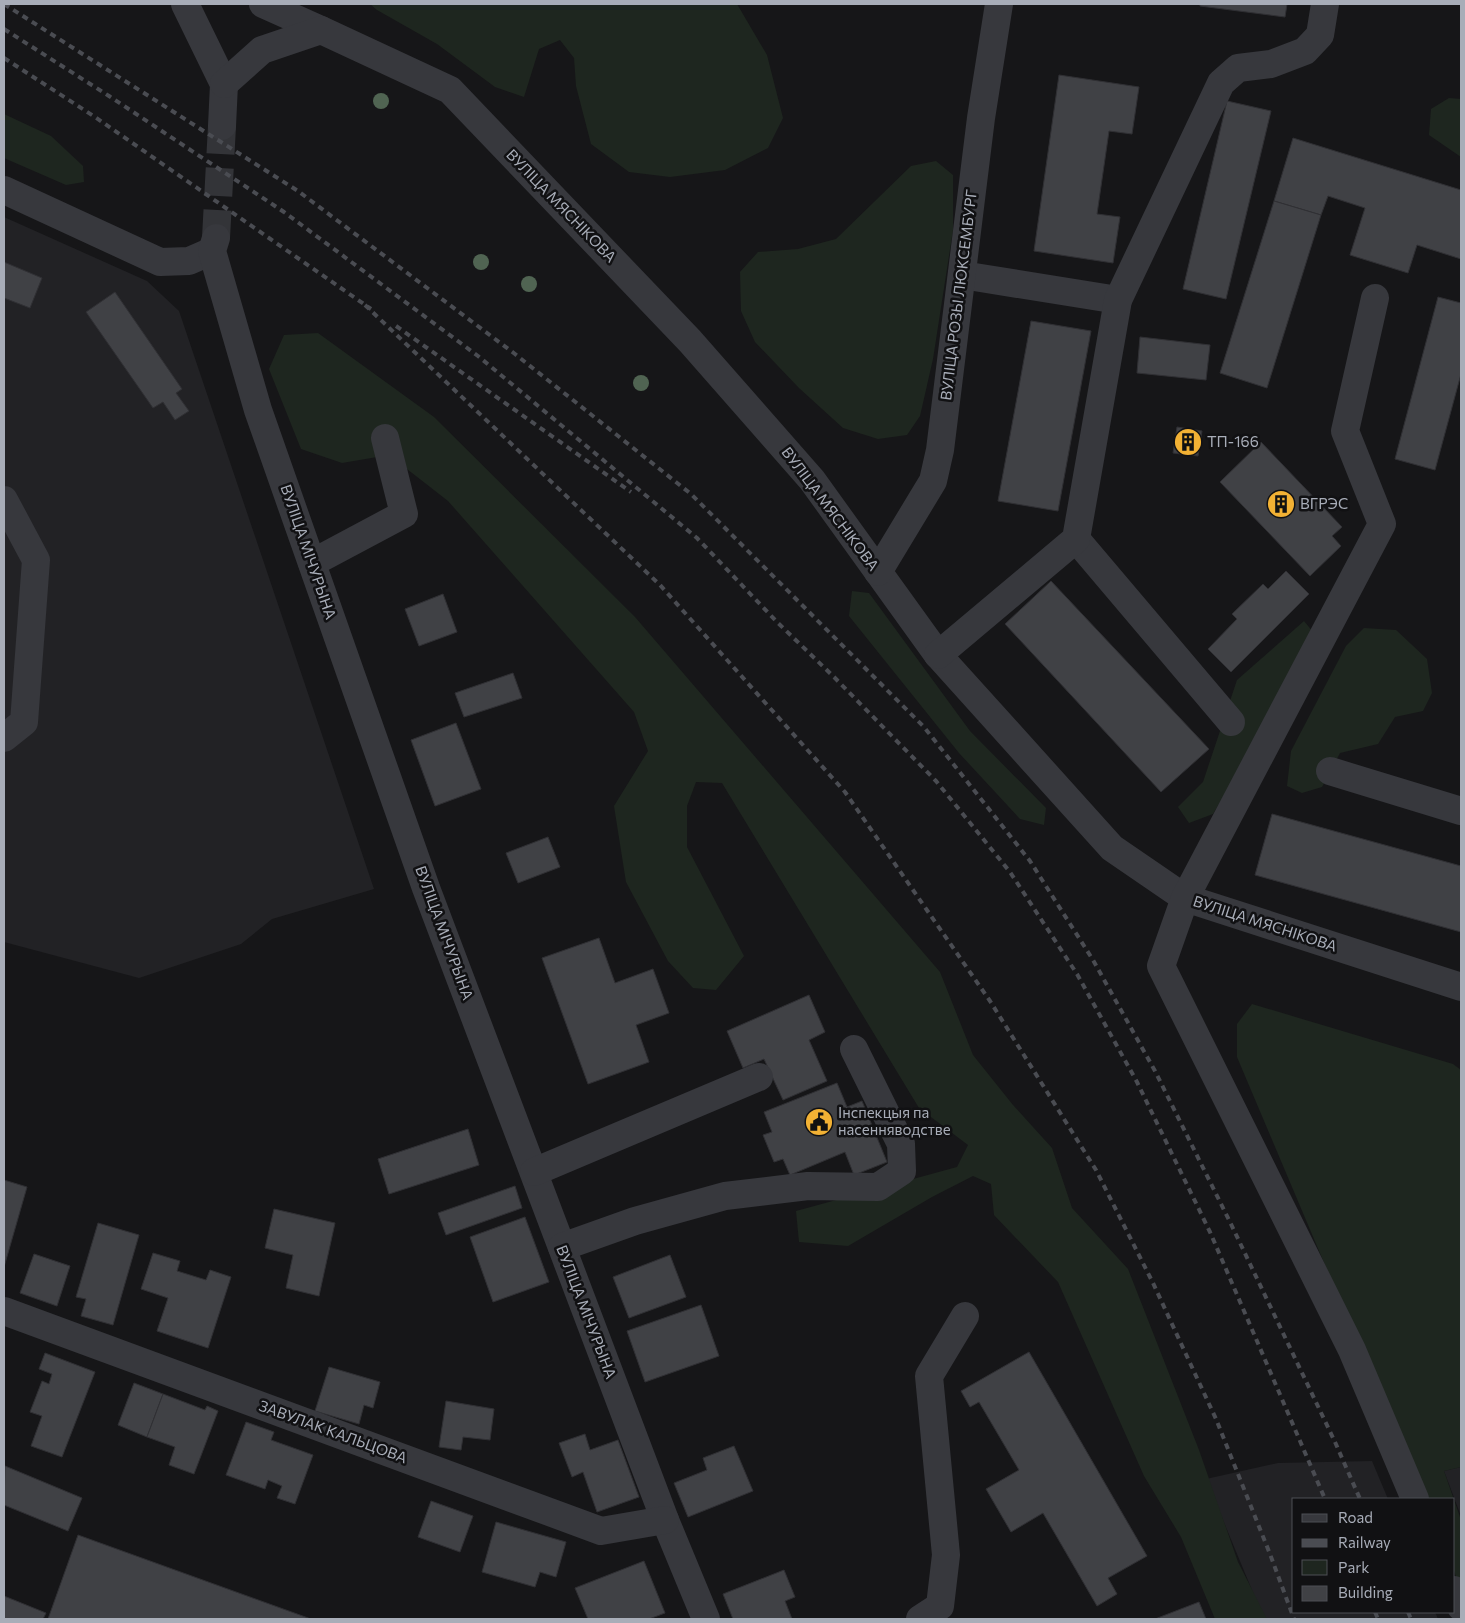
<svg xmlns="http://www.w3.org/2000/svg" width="1465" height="1623" viewBox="0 0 1465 1623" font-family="Commissioner,sans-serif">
  <rect width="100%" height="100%" fill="#161618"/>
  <g fill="#222225">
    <polygon points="4,217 147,281 179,311 374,889 272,919 241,944 139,978 4,942"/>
    <polygon points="1372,1461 1388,1499 1294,1499 1294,1612 1435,1612 1438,1619 1264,1619 1206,1479 1278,1463"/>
    <polygon points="1461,1467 1461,1516 1444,1471"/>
  </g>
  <g fill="#1e261f">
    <polygon points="370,4 737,4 767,55 783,118 768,148 725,170 670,177 629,172 591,144 576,86 574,58 560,40 539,49 524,97 495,87 437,44 377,10"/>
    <polygon points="1449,98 1461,99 1461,157 1429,135 1431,109"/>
    <polygon points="4,114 51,136 83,166 84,182 66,185 4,158"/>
    <polygon points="936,161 953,175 953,230 933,359 920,416 907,435 878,439 843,428 799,388 755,342 741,311 740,272 758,252 798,249 836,239 911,166"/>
    <polygon points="318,333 434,417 635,617 940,972 973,1055 1013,1105 1052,1148 1072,1208 1128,1269 1199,1450 1238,1562 1267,1619 1215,1619 1181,1537 1144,1476 1058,1282 994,1215 991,1184 973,1176 932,1197 848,1246 799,1242 796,1211 957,1167 968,1145 919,1108 722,783 696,782 687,806 687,847 744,956 716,990 693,988 668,961 626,882 614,806 648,751 634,712 448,501 389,455 342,463 301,449 269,369 284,335"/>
    <polygon points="852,591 869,593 970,731 1046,808 1044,825 1020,819 959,753 849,616"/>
    <polygon points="1304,621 1318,638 1213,814 1189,823 1178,807 1203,782 1237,680"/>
    <polygon points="1364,628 1396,630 1427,659 1432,693 1423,711 1395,717 1378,744 1340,753 1322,787 1302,793 1287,786 1291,751 1346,646"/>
    <polygon points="1252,1004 1453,1064 1461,1070 1461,1467 1444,1471 1461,1520 1461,1590 1454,1571 1454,1499 1424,1499 1237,1057 1237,1024"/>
  </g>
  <g fill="#404145" stroke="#303034">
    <polygon points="1200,4 1287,4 1285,17 1200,6"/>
    <polygon points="1059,75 1139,87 1132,134 1109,131 1108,138 1097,214 1120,217 1113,263 1034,251"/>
    <polygon points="1227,101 1271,111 1226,299 1183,289"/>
    <polygon points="1293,138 1461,190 1461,259 1417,245 1408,273 1350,255 1365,208 1328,196 1321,215 1274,201"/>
    <polygon points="1274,201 1321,215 1267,388 1220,373"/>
    <polygon points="4,262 42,278 30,308 4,298"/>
    <polygon points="115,292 182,389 176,393 189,411 175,420 163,402 153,408 86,312"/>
    <polygon points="1438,297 1461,303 1461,374 1435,470 1395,459"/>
    <polygon points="1031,321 1091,331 1058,511 998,501"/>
    <polygon points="1140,337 1210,345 1206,380 1137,373"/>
    <polygon points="1177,427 1202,431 1198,456 1173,453"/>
    <polygon points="1261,442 1342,527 1332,536 1341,546 1310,576 1220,482"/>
    <polygon points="1286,571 1309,594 1231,672 1208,649 1237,619 1232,614 1263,584 1268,589"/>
    <polygon points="1051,581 1209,749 1161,792 1005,624"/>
    <polygon points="443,594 457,632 419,646 405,609"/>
    <polygon points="513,673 522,698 464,717 455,693"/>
    <polygon points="456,723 481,789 435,806 411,740"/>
    <polygon points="1272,814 1461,866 1461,932 1255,875"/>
    <polygon points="548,837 560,867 518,883 506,853"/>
    <polygon points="599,938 615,983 653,969 669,1013 636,1025 649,1062 588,1084 542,958"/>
    <polygon points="809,995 825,1032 809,1040 827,1081 783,1100 764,1059 743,1068 727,1031"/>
    <polygon points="837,1083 847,1107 862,1101 887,1162 854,1175 845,1152 790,1175 783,1159 774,1162 763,1135 772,1132 764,1112"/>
    <polygon points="468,1129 479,1165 389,1194 378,1159"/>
    <polygon points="4,1180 27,1187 4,1267"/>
    <polygon points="515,1186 522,1208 446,1235 438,1213"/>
    <polygon points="274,1209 335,1223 319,1296 286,1288 293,1255 265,1248"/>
    <polygon points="525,1217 549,1282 493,1302 470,1237"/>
    <polygon points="98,1223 139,1235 113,1325 81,1316 86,1299 76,1297"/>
    <polygon points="153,1253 180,1261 177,1271 206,1280 210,1270 231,1277 208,1348 157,1331 168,1298 141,1289"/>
    <polygon points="34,1254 70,1266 57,1306 20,1293"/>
    <polygon points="670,1255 686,1297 629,1318 613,1277"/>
    <polygon points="701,1305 719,1356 645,1382 627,1331"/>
    <polygon points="1029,1352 1147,1556 1108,1578 1117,1594 1097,1606 1043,1513 1011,1532 986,1489 1019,1470 979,1402 970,1407 961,1391"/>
    <polygon points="45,1353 95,1372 62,1457 31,1446 42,1416 30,1412 42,1381 49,1384 52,1374 39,1369"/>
    <polygon points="329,1367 380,1382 373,1408 364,1405 359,1424 315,1411"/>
    <polygon points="134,1383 163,1394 147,1437 118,1425"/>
    <polygon points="163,1394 205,1410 207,1406 218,1411 194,1474 169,1465 175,1447 147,1437"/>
    <polygon points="446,1401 494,1409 490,1440 463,1437 461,1450 439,1447"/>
    <polygon points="246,1422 274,1432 271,1440 313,1455 295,1504 277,1498 282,1486 268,1480 265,1489 226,1475"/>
    <polygon points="585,1434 590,1450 618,1440 639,1497 597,1512 583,1472 572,1477 559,1443"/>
    <polygon points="734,1446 753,1491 688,1517 674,1483 707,1470 703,1458"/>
    <polygon points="5,1466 82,1498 68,1531 4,1505"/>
    <polygon points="431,1501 473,1516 460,1552 418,1537"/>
    <polygon points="496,1522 566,1542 556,1577 540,1572 535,1587 482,1572"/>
    <polygon points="78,1535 311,1619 48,1619"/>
    <polygon points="644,1561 665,1613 649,1619 588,1619 575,1588"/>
    <polygon points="784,1570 795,1597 785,1601 792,1619 733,1619 723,1594"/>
    <polygon points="4,1596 46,1613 43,1619 4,1619"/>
    <polygon points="1199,1602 1206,1619 1155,1619"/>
  </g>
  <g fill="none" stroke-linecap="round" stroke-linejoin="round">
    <polyline stroke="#333438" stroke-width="28" stroke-dasharray="28 14" stroke-linecap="butt" points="216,238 222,126"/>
    <g stroke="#37383d" stroke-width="28">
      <polyline points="185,4 224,84 222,126"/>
      <polyline points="263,4 321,30"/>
      <polyline points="224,84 262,50 321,30 450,90 690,341 812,480 938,655 1112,848 1185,898 1461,987"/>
      <polyline points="4,190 160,262 189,261 212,251"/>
      <polyline points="216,238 212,251 258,410 426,888 665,1520 706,1619"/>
      <polyline points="962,275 1118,300"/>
      <polyline points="1375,298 1345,431 1382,524 1185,898 1161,966 1352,1350 1415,1499"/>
      <polyline points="4,500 36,560 24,722 4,738"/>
      <polyline points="1076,539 1231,722"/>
      <polyline points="312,563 404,514 385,438"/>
      <polyline points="878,572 933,481 940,450 981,118 999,4"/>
      <polyline points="938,655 1076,539 1118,300 1221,83 1238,68 1271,64 1305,51 1320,35 1325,4"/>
      <polyline points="1330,771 1461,811"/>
      <polyline points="534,1172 759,1077"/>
      <polyline points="562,1247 635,1221 725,1196 808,1186 878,1187 902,1171 901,1144 854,1049"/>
      <polyline points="4,1311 601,1531 665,1520"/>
      <polyline points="1454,1590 1461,1607"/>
      <polyline points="920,1619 940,1606 946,1555 929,1376 965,1316"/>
    </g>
    <g stroke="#4a4c52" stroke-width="4" stroke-dasharray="6 5" stroke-linecap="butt">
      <polyline points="4,4 298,191 515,354 691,494 924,727 1030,861 1093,960 1155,1071 1230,1222 1335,1442 1360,1499"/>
      <polyline points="4,29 109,96 284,212 478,356 697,538 777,622 834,677 936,781 1010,872 1077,974 1137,1082 1210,1232 1325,1499"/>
      <polyline points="4,58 95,117 371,309"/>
      <polyline points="365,305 660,585 845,792 990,1001 1096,1170 1153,1283 1216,1419 1270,1554 1294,1619"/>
      <polyline points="396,326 631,492"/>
      <polyline points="1375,1612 1378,1619"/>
      <polyline points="1408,1612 1411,1619"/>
    </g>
  </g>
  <g fill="#506452">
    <circle cx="381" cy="101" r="8"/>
    <circle cx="481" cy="262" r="8"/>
    <circle cx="529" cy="284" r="8"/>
    <circle cx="641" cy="383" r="8"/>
  </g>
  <defs>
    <symbol id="building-disc" viewBox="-11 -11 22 22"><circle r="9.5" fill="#f2b134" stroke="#111113"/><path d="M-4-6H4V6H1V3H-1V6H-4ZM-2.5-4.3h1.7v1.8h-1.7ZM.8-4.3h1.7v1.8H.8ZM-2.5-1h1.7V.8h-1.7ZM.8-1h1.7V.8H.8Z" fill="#111"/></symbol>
    <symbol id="civic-disc" viewBox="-11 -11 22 22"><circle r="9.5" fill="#f2b134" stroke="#111113"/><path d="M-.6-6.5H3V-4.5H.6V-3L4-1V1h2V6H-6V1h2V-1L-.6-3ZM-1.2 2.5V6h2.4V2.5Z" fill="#111"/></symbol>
  </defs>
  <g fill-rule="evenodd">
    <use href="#building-disc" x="1172" y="426" width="32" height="32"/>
    <use href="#building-disc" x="1265" y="488" width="32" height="32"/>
    <use href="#civic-disc" x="803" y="1106" width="32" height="32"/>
  </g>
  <g text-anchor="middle" stroke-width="5" stroke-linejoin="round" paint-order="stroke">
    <g font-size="15" fill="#a8adb8" stroke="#111113">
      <text transform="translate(561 206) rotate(46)" y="5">ВУЛІЦА МЯСНІКОВА</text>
      <text transform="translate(959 295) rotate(-83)" y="5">ВУЛІЦА РОЗЫ ЛЮКСЕМБУРГ</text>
      <text transform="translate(830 509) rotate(53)" y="5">ВУЛІЦА МЯСНІКОВА</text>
      <text transform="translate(308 552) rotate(71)" y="5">ВУЛІЦА МІЧУРЫНА</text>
      <text transform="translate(1265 924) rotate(18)" y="5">ВУЛІЦА МЯСНІКОВА</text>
      <text transform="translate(444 933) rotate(70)" y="5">ВУЛІЦА МІЧУРЫНА</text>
      <text transform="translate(586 1312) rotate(69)" y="5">ВУЛІЦА МІЧУРЫНА</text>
      <text transform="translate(333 1432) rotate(20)" y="5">ЗАВУЛАК КАЛЬЦОВА</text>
    </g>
    <g font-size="15" fill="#a8adb8" stroke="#111113" text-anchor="start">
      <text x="1207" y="447">ТП-166</text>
      <text x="1300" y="509">ВГРЭС</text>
      <text x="838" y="1118">Інспекцыя па<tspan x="838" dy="17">насенняводстве</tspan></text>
    </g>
  </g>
  <rect width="1465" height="1623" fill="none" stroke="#a8adb8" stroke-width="10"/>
  <rect x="1292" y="1498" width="162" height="115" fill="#111113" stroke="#4d4f55"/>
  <rect x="1302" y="1514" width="25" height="8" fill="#37383d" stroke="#4d4f55"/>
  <text x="1338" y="1523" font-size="15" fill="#a8adb8">Road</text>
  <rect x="1302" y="1539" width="25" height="8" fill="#4a4c52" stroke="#4d4f55"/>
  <text x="1338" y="1548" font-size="15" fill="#a8adb8">Railway</text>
  <rect x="1302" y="1560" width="25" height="15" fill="#1e261f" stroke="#4d4f55"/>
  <text x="1338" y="1573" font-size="15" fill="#a8adb8">Park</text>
  <rect x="1302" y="1586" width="25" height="15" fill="#404145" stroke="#4d4f55"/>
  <text x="1338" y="1598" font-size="15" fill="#a8adb8">Building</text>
</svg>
